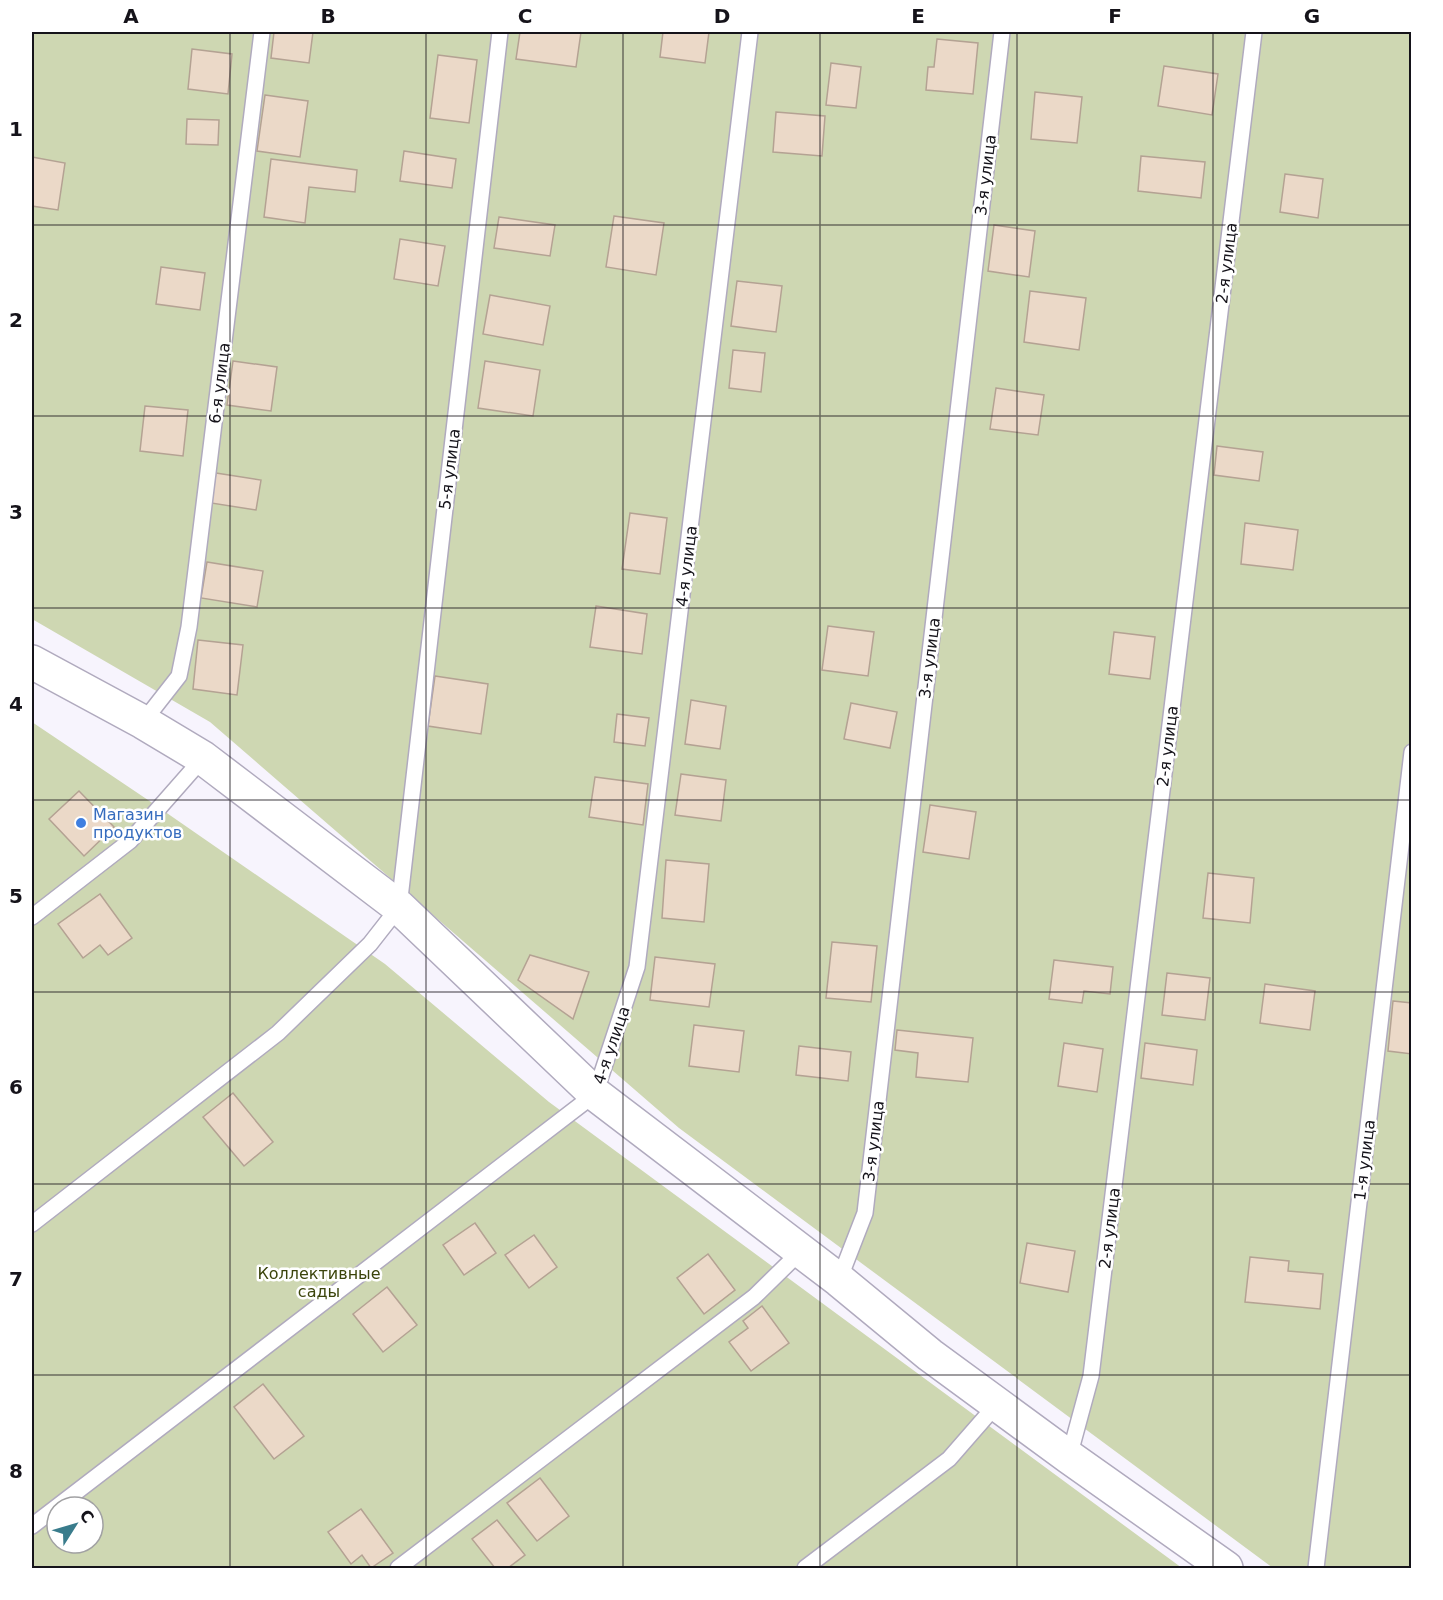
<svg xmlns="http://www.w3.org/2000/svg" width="1443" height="1600" viewBox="0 0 1443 1600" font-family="'DejaVu Sans',sans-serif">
  <rect width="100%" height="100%" fill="#f7f4fd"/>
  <g fill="#ced7b2" fill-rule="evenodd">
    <polygon points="32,32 1411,32 1411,1568 1273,1568 679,1128 210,722 32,619"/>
    <path d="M32,722L148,800L385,964L549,1102L1182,1568H32ZM57,1507H93V1543H57Z"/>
  </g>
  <g fill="#ebd9c8" stroke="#b4a293" stroke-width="1.5">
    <polygon points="274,32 313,32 309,63 271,58"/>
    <polygon points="520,32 581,32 576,67 516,59"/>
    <polygon points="663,32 709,32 705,63 660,57"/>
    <polygon points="937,39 978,43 973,94 926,90 928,67 934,67"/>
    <polygon points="192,49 232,54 228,94 188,89"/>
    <polygon points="438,55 477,60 469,123 430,118"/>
    <polygon points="831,63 861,67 856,108 826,105"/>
    <polygon points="1164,66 1218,74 1212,115 1158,106"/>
    <polygon points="1035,92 1082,97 1077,143 1031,139"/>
    <polygon points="265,95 308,101 300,157 257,151"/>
    <polygon points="776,112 825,116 822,156 773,152"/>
    <polygon points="187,119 219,120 218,145 186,144"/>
    <polygon points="404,151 456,159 452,188 400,181"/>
    <polygon points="1141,156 1205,162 1201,198 1138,191"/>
    <polygon points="32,157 65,163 58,210 32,206"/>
    <polygon points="271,159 357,170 355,192 309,187 305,223 264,217"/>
    <polygon points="1285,174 1323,179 1318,218 1280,212"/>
    <polygon points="614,216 664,223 656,275 606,267"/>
    <polygon points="499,217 555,225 550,256 494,248"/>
    <polygon points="994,225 1035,231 1029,277 988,271"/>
    <polygon points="400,239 445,246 438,286 394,279"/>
    <polygon points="161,267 205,273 200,310 156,304"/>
    <polygon points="737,281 782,286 776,332 731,326"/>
    <polygon points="1030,291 1086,298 1079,350 1024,342"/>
    <polygon points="490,295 550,306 543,345 483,334"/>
    <polygon points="733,350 765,353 761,392 729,388"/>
    <polygon points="233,361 277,367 271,411 227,405"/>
    <polygon points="485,361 540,370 533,416 478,408"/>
    <polygon points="996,388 1044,395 1038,435 990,429"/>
    <polygon points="145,406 188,410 183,456 140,451"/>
    <polygon points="1217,446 1263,452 1259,481 1214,475"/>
    <polygon points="216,473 261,480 256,510 211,503"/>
    <polygon points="630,513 667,518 660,574 622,569"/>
    <polygon points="1245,523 1298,530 1293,570 1241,564"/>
    <polygon points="207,562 263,571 257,607 201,598"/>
    <polygon points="596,606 647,614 642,654 590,647"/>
    <polygon points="828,626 874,632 868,676 822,670"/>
    <polygon points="1114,632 1155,637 1150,679 1109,674"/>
    <polygon points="198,640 243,645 237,695 193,689"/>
    <polygon points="435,676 488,684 481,734 428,726"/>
    <polygon points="691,700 726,706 720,749 685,744"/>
    <polygon points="851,703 897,712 890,748 844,739"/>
    <polygon points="617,714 649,718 645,746 614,742"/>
    <polygon points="681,774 726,780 721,821 675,815"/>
    <polygon points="595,777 648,784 643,825 589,817"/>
    <polygon points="79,791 114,827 84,856 49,819"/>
    <polygon points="930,805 976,812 969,859 923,852"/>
    <polygon points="666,860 709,864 704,922 662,918"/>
    <polygon points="1208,873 1254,878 1250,923 1203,918"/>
    <polygon points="100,894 132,938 108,955 100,945 83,958 58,924"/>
    <polygon points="832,942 877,946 871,1002 826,998"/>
    <polygon points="530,955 589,972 573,1019 518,980"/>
    <polygon points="655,957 715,964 709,1007 650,1000"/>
    <polygon points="1054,960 1113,967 1110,994 1084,991 1082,1003 1049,999"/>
    <polygon points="1167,973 1210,978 1205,1020 1162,1015"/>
    <polygon points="1265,984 1315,991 1310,1030 1260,1023"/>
    <polygon points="1393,1001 1412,1003 1412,1054 1388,1051"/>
    <polygon points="694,1025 744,1031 739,1072 689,1066"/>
    <polygon points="897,1030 973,1038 968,1082 916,1077 918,1053 895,1050"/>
    <polygon points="1064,1043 1103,1049 1097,1092 1058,1086"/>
    <polygon points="1145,1043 1197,1050 1193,1085 1141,1078"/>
    <polygon points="799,1046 851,1052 848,1081 796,1075"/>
    <polygon points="233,1093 273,1142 244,1166 203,1117"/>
    <polygon points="475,1223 496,1253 464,1275 443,1245"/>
    <polygon points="534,1235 557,1267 529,1288 505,1255"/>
    <polygon points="1027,1243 1075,1251 1068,1292 1020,1283"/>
    <polygon points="708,1254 735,1290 704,1314 677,1278"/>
    <polygon points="1250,1257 1289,1261 1288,1271 1323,1274 1320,1309 1245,1302"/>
    <polygon points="387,1287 417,1325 383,1352 353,1314"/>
    <polygon points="762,1306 789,1343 751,1371 729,1342 748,1328 743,1321"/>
    <polygon points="263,1384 304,1436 274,1459 234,1407"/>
    <polygon points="540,1478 569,1516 537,1541 507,1503"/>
    <polygon points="361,1509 393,1553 371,1568 362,1555 351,1564 328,1532"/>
    <polygon points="497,1520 525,1555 508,1568 495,1568 472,1539"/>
  </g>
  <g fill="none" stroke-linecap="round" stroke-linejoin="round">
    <defs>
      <g id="service">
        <polyline points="143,722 179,676 189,627 262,32"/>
        <polyline points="32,917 130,841 203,758"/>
        <polyline points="32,1224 278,1033 370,944 399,907 500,32"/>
        <polyline points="839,1280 865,1213 1002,32"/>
        <polyline points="1069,1457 1091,1376 1254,32"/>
        <polyline points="32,1526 595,1094 637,967 750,32"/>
        <polyline points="398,1568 754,1297 801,1251"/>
        <polyline points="805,1568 949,1459 997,1404"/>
        <polyline points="1316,1568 1412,752"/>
      </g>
      <polyline id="tertiary" points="32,662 143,722 203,758 399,907 595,1094 839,1280 930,1355 1069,1457 1226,1568"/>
    </defs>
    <use href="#service" stroke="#b0aabe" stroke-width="18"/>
    <use href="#tertiary" stroke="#b0aabe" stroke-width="36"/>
    <use href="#service" stroke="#fff" stroke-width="15"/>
    <use href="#tertiary" stroke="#fff" stroke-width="33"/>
  </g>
  <path fill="none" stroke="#15131a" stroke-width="1.5" stroke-opacity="0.55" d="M230,32V1568M426,32V1568M623,32V1568M820,32V1568M1017,32V1568M1213,32V1568M32,225H1412M32,416H1412M32,608H1412M32,800H1412M32,992H1412M32,1184H1412M32,1375H1412"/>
  <circle fill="#3f7fe0" stroke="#fff" stroke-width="2" cx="81" cy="823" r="6"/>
  <g text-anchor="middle" stroke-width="5" stroke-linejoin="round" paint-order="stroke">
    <g font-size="16" fill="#15131a" stroke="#fff">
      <text transform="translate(985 175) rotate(-83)" y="6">3-я улица</text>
      <text transform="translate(1226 263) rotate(-83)" y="6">2-я улица</text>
      <text transform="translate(219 383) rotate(-83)" y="6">6-я улица</text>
      <text transform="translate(449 469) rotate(-83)" y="6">5-я улица</text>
      <text transform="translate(686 566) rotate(-83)" y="6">4-я улица</text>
      <text transform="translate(929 658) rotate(-83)" y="6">3-я улица</text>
      <text transform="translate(1167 746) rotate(-83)" y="6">2-я улица</text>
      <text transform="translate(611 1045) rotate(-71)" y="6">4-я улица</text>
      <text transform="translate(873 1141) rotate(-83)" y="6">3-я улица</text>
      <text transform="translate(1364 1160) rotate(-83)" y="6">1-я улица</text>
      <text transform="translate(1109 1228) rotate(-83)" y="6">2-я улица</text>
    </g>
    <g font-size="16" fill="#366cbe" stroke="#fff" text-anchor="start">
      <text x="93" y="820">Магазин<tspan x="93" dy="18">продуктов</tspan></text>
    </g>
    <g font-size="16" fill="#3b440b" stroke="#fff">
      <text x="319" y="1279">Коллективные<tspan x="319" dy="18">сады</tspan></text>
    </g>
  </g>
  <rect width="1443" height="1600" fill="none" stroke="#ffffff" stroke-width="66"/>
  <g transform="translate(75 1525) rotate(53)"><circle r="28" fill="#ffffff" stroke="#a1a1a3" stroke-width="1.5"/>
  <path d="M0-4.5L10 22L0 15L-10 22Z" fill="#397c8c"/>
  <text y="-9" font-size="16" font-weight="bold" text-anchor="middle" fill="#15131a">С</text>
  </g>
  <rect x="33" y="33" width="1377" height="1534" fill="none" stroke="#15131a" stroke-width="2"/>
  <g font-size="20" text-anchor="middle" font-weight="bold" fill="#15131a">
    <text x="131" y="23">A</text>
    <text x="328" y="23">B</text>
    <text x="525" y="23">C</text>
    <text x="722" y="23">D</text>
    <text x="918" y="23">E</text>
    <text x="1115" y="23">F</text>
    <text x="1312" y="23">G</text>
    <text x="16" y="136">1</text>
    <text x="16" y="327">2</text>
    <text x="16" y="519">3</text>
    <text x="16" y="711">4</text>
    <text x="16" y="903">5</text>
    <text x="16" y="1094">6</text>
    <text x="16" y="1286">7</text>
    <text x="16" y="1478">8</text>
  </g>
</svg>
